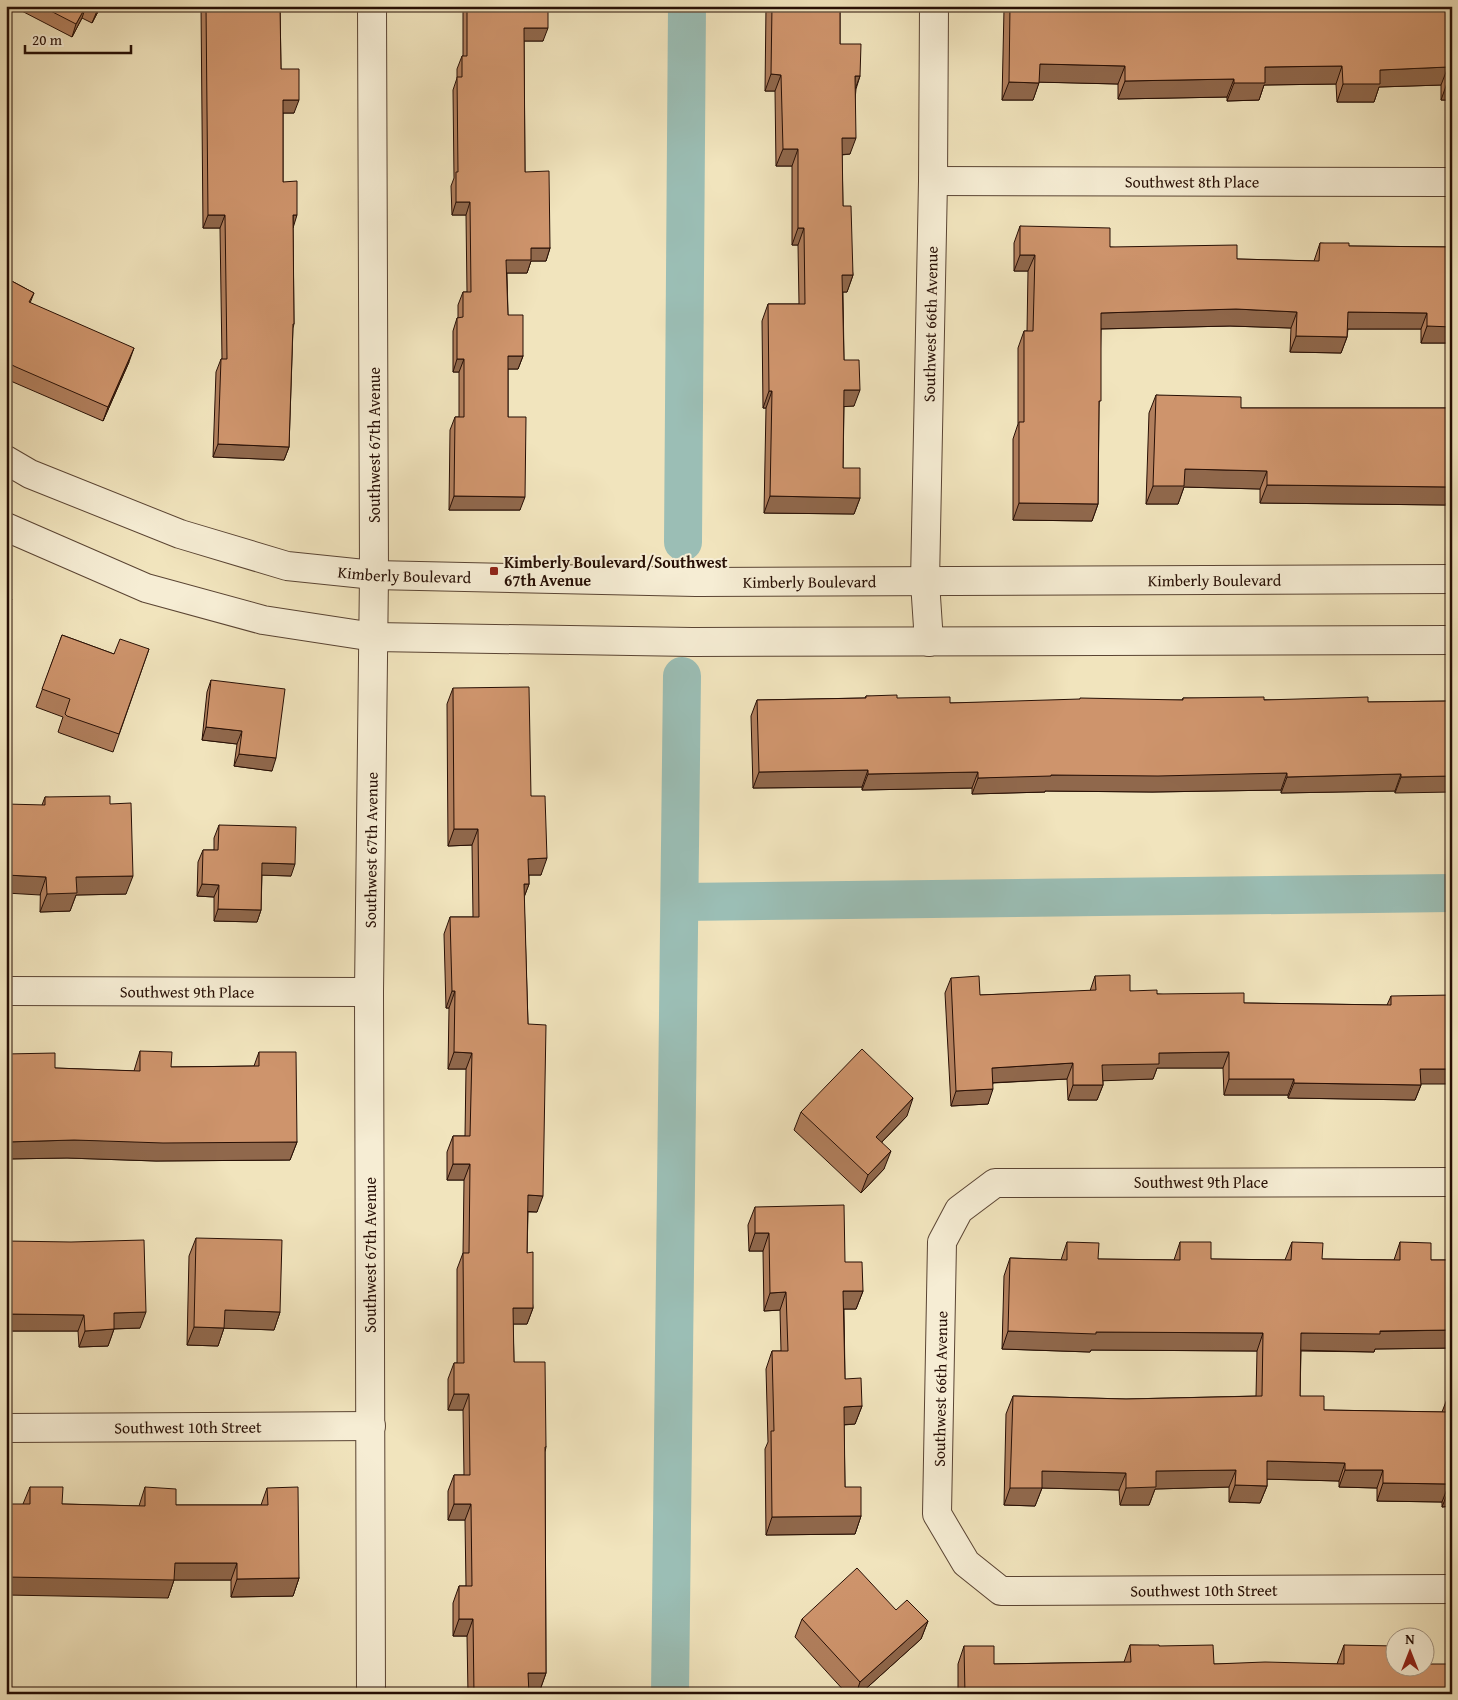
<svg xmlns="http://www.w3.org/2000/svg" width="1458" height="1700" viewBox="0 0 1458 1700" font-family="'Gentium Book Plus',serif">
  <rect width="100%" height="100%" fill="#f1e4bd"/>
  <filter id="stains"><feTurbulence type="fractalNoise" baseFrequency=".004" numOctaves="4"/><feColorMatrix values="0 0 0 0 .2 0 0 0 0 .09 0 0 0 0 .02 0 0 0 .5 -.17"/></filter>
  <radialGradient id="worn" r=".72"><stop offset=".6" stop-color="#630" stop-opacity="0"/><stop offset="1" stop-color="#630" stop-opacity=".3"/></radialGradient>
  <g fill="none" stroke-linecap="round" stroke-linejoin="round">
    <g stroke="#9bbeb5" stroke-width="38">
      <polyline points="683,542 687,6"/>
      <polyline points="681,902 1452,893"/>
      <polyline points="670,1694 682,676"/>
    </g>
    <defs>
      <g id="minor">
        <path id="s1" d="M933,181L1452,182"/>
        <path id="s2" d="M929,642L925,582L933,181L934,6"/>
        <path id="s3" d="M6,991L369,992"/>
        <path id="s4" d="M1452,1182L995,1183L959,1210L942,1242L937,1514L966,1563L1001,1591L1452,1589"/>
        <path id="s5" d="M6,1428L371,1426"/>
        <path id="s6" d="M371,1694L369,992L374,575L372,6"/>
      </g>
      <g id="tertiary">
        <path id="s7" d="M6,460L30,474L180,534L287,566L374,575L696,582L1452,579"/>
        <polyline points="6,527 146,588 263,620 374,637 692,642 1452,640"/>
      </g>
    </defs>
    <use href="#minor" stroke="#5a4433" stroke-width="30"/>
    <use href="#tertiary" stroke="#5a4433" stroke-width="30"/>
    <use href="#minor" stroke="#f6edd4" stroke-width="28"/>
    <use href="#tertiary" stroke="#f6edd4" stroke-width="28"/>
  </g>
  <g fill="#b17f5d" stroke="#270f05">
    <polygon points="17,6 101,6 92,23 82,18 72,37 16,8"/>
    <polygon points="201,6 280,6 281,69 294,113 283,113 283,182 293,227 294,324 293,328 289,447 284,460 213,457 216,372 221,359 222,359 220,228 203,228"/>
    <polygon points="463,6 548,6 543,41 524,41 525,172 550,248 546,261 531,261 527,273 507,273 508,315 523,356 518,369 508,369 508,417 520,510 449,510 450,430 455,417 459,417 459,372 453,372 453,331 457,318 458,318 458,305 463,292 467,292 466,215 452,215 451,186 454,178 453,90 457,78 457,69 462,56 463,56"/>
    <polygon points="766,6 840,6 840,44 860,76 856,89 850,154 842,155 843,206 853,275 847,292 843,292 844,360 854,406 844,406 843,468 860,498 854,514 764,513 766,408 763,408 762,321 768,304 799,304 798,245 792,245 792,166 776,166 775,91 765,91"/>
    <polygon points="1005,6 1452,6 1452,100 1441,100 1441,85 1379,87 1374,102 1337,102 1336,84 1264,85 1259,100 1227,101 1227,97 1118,99 1118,84 1039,82 1033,100 1002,100 1004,9"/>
    <polygon points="1020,226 1110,247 1237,259 1314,261 1320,243 1349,246 1452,247 1452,334 1448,343 1421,343 1421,329 1348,329 1347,337 1341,353 1290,352 1291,328 1230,326 1101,329 1099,408 1098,504 1092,521 1013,520 1013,439 1018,424 1018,348 1024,331 1027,331 1028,271 1014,271 1014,243"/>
    <polygon points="6,278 34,293 30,303 129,362 103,421 6,379"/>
    <polygon points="1156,395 1241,408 1452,408 1452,503 1446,503 1446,505 1260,503 1260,489 1184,487 1178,504 1146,504 1149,413"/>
    <polygon points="62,635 114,654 149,649 113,752 60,733 58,732 63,717 36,707"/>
    <polygon points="211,680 272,771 234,766 237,744 202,740 207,692"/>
    <polygon points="453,688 531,796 541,875 529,875 529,884 524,897 528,1024 537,1212 528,1212 527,1253 533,1308 527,1324 513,1324 514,1362 546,1447 545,1452 546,1673 540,1690 529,1690 529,1694 468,1694 467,1636 453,1636 453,1603 459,1586 466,1586 465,1520 448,1520 448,1491 454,1475 464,1475 463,1410 448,1410 448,1379 454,1363 457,1363 457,1269 463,1253 464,1180 447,1180 447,1152 453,1136 465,1136 466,1069 448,1069 449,1008 446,1008 444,934 450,917 473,917 472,845 448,846 447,704"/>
    <polygon points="866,696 950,703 1182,700 1183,698 1368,702 1452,701 1395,793 1395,791 1281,793 1281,790 1152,792 1045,791 1045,792 972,794 972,788 862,790 862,787 753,788 751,716 757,700 865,698"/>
    <polygon points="45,797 110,804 126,894 76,895 70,911 40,912 42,805"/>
    <polygon points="219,825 291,876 262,875 261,910 257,922 214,921 214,897 197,896 198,862 203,850 214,850 214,838"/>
    <polygon points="1095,976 1130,991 1244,1003 1387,1005 1391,996 1421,1085 1415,1100 1288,1098 1288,1095 1224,1095 1223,1068 1157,1068 1153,1079 1103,1080 1103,1085 1097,1100 1068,1100 1067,1079 993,1083 988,1104 951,1106 945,993 951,978 980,995 1090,991"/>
    <polygon points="140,1051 171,1067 254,1066 259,1052 297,1142 290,1160 156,1161 67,1158 6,1159 6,1054 55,1068 134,1071"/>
    <polygon points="801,1112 907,1116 882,1142 884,1169 861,1193 794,1130"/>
    <polygon points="755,1207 845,1262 863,1291 856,1309 844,1309 845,1379 862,1406 855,1424 844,1425 845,1487 861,1516 855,1534 766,1535 765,1449 768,1442 766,1369 772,1351 781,1351 780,1310 764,1311 763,1251 749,1251 748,1225"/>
    <polygon points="196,1238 280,1312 274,1330 224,1328 218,1346 187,1345 189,1256"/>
    <polygon points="6,1241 140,1328 114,1329 108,1346 79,1347 78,1331 6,1331"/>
    <polygon points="1067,1242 1098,1259 1174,1260 1180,1242 1211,1259 1285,1260 1292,1242 1322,1259 1394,1260 1400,1242 1431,1260 1452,1260 1452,1348 1375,1349 1374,1352 1301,1351 1300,1396 1324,1410 1442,1412 1447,1399 1452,1506 1442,1507 1442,1502 1377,1501 1377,1488 1339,1487 1339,1481 1267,1479 1267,1486 1260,1503 1229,1502 1229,1487 1155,1489 1149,1505 1120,1505 1119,1490 1042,1488 1035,1506 1004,1505 1006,1414 1013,1396 1126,1399 1256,1396 1257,1351 1091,1350 1090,1352 1002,1349 1004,1276 1010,1258 1061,1260"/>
    <polygon points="30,1487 62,1504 139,1506 145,1487 176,1505 261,1505 267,1488 299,1578 293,1596 231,1597 231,1580 174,1580 168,1598 23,1504"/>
    <polygon points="896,1610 928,1621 921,1639 860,1694 847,1694 795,1637 802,1619"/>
    <polygon points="1130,1645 1159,1646 1214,1664 1337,1664 1344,1645 1396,1668 1452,1694 958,1694 958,1664 964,1646 994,1664 1124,1662"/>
  </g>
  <g fill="#90684c" stroke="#270f05">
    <polygon points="86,6 82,18 72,37 76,24"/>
    <polygon points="99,6 101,6 92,23 97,11"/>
    <polygon points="524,28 548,28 543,41 519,41"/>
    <polygon points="1040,64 1125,66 1118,84 1033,82"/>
    <polygon points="1342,66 1336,84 1264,85 1259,100 1227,101 1234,83 1265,67"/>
    <polygon points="1448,67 1441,85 1379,87 1374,102 1337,102 1343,84 1380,70"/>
    <polygon points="771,74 781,75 775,91 765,91"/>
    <polygon points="855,76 860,76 854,92"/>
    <polygon points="1234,79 1227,97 1118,99 1125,81"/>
    <polygon points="1009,82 1039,83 1033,100 1002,100"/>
    <polygon points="1447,83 1452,83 1452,100 1441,100"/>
    <polygon points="283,100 299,100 294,113 278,113"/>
    <polygon points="842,138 856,138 850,154 836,155"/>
    <polygon points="783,149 798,149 792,166 776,166"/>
    <polygon points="456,202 470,202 466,215 452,215"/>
    <polygon points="208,215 225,215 220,228 203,228"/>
    <polygon points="293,215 297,215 293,228"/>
    <polygon points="798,228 804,228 798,245 792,245"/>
    <polygon points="531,248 550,248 546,261 531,261 527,273 502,273 506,260"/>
    <polygon points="1020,255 1035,255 1028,271 1014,271"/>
    <polygon points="842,275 853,275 847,292 836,292"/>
    <polygon points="1236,309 1297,312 1291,328 1230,326 1095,329 1101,313"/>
    <polygon points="1348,312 1427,313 1421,329 1342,329"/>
    <polygon points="1452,323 1452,334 1448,343 1421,343 1427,326"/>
    <polygon points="1296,336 1347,337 1341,353 1290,352"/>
    <polygon points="134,348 129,362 103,421 108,407"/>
    <polygon points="508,356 523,356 518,369 503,369"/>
    <polygon points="457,359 464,359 459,372 453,372"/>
    <polygon points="844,390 860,390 854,406 838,407"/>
    <polygon points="769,391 772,391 766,408 763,408"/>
    <polygon points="218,444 289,447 284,460 213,457"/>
    <polygon points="1185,469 1267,471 1260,489 1184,487 1178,504 1146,504 1153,486"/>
    <polygon points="1267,485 1452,487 1452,503 1446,503 1446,505 1260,503"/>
    <polygon points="454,496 525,497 520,510 449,510"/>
    <polygon points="770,496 860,498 854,514 764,513"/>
    <polygon points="1019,503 1098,504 1092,521 1013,520"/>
    <polygon points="206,727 242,731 237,744 202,740"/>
    <polygon points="239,754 276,758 272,771 234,766"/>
    <polygon points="868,770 862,787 753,788 759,772"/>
    <polygon points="978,772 972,788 862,790 868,774"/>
    <polygon points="1287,773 1281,790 1152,792 1045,791 1045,792 972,794 978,778 1051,775"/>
    <polygon points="1401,774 1395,791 1281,793 1287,777"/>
    <polygon points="1452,776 1452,792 1395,793 1401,777"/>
    <polygon points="454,829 478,829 472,845 448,846"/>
    <polygon points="547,858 541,875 522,875 528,859"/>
    <polygon points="262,863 295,864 291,876 258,875"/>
    <polygon points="6,875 46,877 40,895 6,893"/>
    <polygon points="133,876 126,894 76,895 70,911 40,912 47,894 76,877"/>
    <polygon points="202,884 219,885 214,897 197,896"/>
    <polygon points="524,884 529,884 523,900"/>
    <polygon points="218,909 261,910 257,922 214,921"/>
    <polygon points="452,991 455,991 449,1008 446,1008"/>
    <polygon points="454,1052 472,1053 466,1069 448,1069"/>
    <polygon points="1229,1052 1223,1068 1157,1068 1153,1079 1097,1081 1102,1065 1159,1053"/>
    <polygon points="1073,1063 1067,1079 987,1083 992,1068"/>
    <polygon points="1420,1069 1452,1069 1452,1084 1415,1084"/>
    <polygon points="1229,1079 1294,1079 1288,1095 1224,1095"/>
    <polygon points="1294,1083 1421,1085 1415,1100 1288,1098"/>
    <polygon points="1073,1085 1103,1085 1097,1100 1068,1100"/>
    <polygon points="993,1089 988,1104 951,1106 956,1091"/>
    <polygon points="913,1098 907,1116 870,1154 876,1137"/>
    <polygon points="74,1140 297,1142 290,1160 156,1161 67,1158 6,1159 6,1142"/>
    <polygon points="891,1151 884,1169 861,1193 868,1175"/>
    <polygon points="453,1164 470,1164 464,1180 447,1180"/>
    <polygon points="528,1195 543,1196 537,1212 522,1211"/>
    <polygon points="755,1233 769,1233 763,1251 749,1251"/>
    <polygon points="843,1291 863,1291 856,1309 837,1309"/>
    <polygon points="786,1292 780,1310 764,1311 770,1293"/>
    <polygon points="513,1308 533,1308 527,1324 507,1324"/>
    <polygon points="225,1310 280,1312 274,1330 218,1328"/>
    <polygon points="146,1312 140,1328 108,1329 114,1313"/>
    <polygon points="6,1314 84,1315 78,1331 6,1331"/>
    <polygon points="194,1327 224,1328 218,1346 187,1345"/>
    <polygon points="114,1329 108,1346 79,1347 85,1331"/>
    <polygon points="1452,1330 1452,1348 1375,1349 1374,1352 1295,1350 1301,1333"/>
    <polygon points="1008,1331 1096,1332 1263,1333 1257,1351 1091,1350 1090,1352 1002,1349"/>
    <polygon points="454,1394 469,1394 463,1410 448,1410"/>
    <polygon points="862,1406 855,1424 837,1425 844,1407"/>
    <polygon points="1267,1461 1345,1463 1339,1481 1261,1479"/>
    <polygon points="1236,1470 1229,1487 1155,1489 1149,1505 1120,1505 1126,1488 1156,1471"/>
    <polygon points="1345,1470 1383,1470 1377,1488 1339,1487"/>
    <polygon points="1042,1471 1126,1473 1119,1490 1042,1488 1035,1506 1004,1505 1010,1488"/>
    <polygon points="1383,1483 1449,1484 1442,1502 1377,1501"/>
    <polygon points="1235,1485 1267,1486 1260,1503 1229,1502"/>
    <polygon points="1449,1489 1452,1489 1452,1506 1442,1507"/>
    <polygon points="454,1504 471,1504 465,1520 448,1520"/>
    <polygon points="861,1516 855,1534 766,1535 772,1517"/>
    <polygon points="175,1563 237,1563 231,1580 174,1580 168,1598 6,1595 6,1577"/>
    <polygon points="299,1578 293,1596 231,1597 237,1579"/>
    <polygon points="459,1619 473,1619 467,1636 453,1636"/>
    <polygon points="928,1621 921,1639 860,1694 856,1694 860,1682"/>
    <polygon points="528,1673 546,1673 540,1690 522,1690"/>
  </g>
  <g fill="#ce946c" stroke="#270f05">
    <polygon points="41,6 86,6 76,24"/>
    <polygon points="87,6 99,6 97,11"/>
    <polygon points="206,6 280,6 281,69 299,69 299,100 283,100 283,182 297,181 297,215 293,215 294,324 293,324 289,447 218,444 221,359 227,359 225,215 208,215"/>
    <polygon points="467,6 548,6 548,28 524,28 525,172 549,171 550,248 531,248 531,260 506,260 508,315 523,315 523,356 508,356 508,417 526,417 525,497 454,496 455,417 464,417 464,359 457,359 457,318 463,317 463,292 471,292 470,202 456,202 456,172 458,172 457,77 462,77 462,56 467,56"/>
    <polygon points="772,6 840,6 840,44 861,44 860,76 855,76 856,138 842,138 843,206 851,206 853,275 842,275 844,360 859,360 860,390 844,390 843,468 860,468 860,498 770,496 772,391 769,391 768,304 805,304 804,228 798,228 798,149 783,149 781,75 771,74"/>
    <polygon points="1010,6 1452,6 1452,83 1447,83 1448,67 1380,70 1380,84 1343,84 1342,66 1265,67 1265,83 1234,83 1234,79 1125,81 1125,66 1040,64 1039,83 1009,82"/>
    <polygon points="1020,226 1110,228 1110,247 1237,245 1237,259 1319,261 1320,243 1349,243 1349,246 1452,247 1452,327 1427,326 1427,313 1348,312 1347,337 1296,336 1297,312 1236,309 1101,313 1101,401 1099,401 1098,504 1019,503 1019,422 1024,422 1024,331 1033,331 1035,255 1020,255"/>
    <polygon points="6,278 34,293 29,302 134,348 108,407 16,367 6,362"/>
    <polygon points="1156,395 1241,397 1241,408 1452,408 1452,487 1267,485 1267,471 1185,469 1184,486 1153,486"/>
    <polygon points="6,597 12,599 6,614"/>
    <polygon points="62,635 114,654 120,639 149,649 119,734 67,716 65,714 70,699 42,689"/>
    <polygon points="211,680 285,689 276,758 239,754 242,731 206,727"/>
    <polygon points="529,687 531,796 545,796 547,858 528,859 529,884 524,884 528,1024 546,1025 543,1196 528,1195 527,1253 533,1252 533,1308 513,1308 514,1362 545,1362 546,1447 545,1447 546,1673 528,1673 529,1694 474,1694 473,1619 459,1619 459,1586 472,1586 471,1504 454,1504 454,1475 470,1475 469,1394 454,1394 454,1363 464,1363 463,1253 469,1253 470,1164 453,1164 453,1136 470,1136 472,1053 454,1052 455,991 452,991 450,917 479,917 478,829 454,829 453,688"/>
    <polygon points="897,695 897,698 950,697 950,703 1080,699 1080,698 1183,700 1183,698 1264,697 1264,700 1368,697 1368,702 1452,701 1452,776 1401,777 1401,774 1287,777 1287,773 1158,776 1051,775 1051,776 978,778 978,772 868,774 868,770 759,772 757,700 866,698 866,696"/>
    <polygon points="110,796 110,804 131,803 133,876 76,877 77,893 47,894 46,877 6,875 6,804 45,805 45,797"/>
    <polygon points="219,825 296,827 295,864 262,863 261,910 218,909 219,885 202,884 203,850 218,850"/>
    <polygon points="1130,975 1130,991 1157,990 1157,994 1244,993 1244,1003 1391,1005 1391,996 1452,995 1452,1069 1420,1069 1421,1085 1294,1083 1294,1079 1229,1079 1229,1052 1159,1053 1159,1064 1102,1065 1103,1085 1073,1085 1073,1063 992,1068 993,1089 956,1091 951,978 979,976 980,995 1096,990 1095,976"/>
    <polygon points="862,1049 913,1098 876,1137 891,1151 868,1175 801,1112"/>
    <polygon points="140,1051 172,1052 171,1067 259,1066 259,1052 296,1052 297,1142 163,1143 74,1140 6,1142 6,1054 55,1053 55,1068 140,1071"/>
    <polygon points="844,1205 845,1262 862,1262 863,1291 843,1291 845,1379 861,1378 862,1406 844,1407 845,1487 861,1487 861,1516 772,1517 771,1431 774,1431 772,1351 788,1351 786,1292 770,1293 769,1233 755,1233 755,1207"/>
    <polygon points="196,1238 282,1240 280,1312 225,1310 224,1328 194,1327"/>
    <polygon points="144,1240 146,1312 114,1313 114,1329 85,1331 84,1315 6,1314 6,1241 71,1242"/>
    <polygon points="1067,1242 1099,1243 1098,1259 1180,1260 1180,1242 1211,1242 1211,1259 1291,1260 1292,1242 1323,1243 1322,1259 1400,1260 1400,1242 1431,1243 1431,1260 1452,1260 1452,1330 1380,1331 1380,1334 1301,1333 1300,1396 1324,1396 1324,1410 1447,1412 1447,1399 1452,1399 1452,1489 1449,1489 1449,1484 1383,1483 1383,1470 1345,1470 1345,1463 1267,1461 1267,1486 1235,1485 1236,1470 1156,1471 1156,1487 1126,1488 1126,1473 1042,1471 1042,1488 1010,1488 1013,1396 1126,1399 1262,1396 1263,1333 1096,1332 1096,1334 1008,1331 1010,1258 1067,1260"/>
    <polygon points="30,1487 63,1487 62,1504 145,1506 145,1487 176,1489 176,1505 268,1505 267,1488 298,1487 299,1578 237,1579 237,1563 175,1563 174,1580 6,1577 6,1504 30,1504"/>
    <polygon points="857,1568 896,1610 907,1600 928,1621 860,1682 802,1619"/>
    <polygon points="1130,1645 1159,1645 1159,1646 1213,1645 1214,1664 1265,1662 1344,1664 1344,1645 1396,1646 1396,1668 1426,1668 1426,1664 1452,1664 1452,1694 965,1694 964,1646 994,1646 994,1664 1131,1662"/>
    <polygon points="119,1691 176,1692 176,1694 119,1694"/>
    <polygon points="307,1692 307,1694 225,1694"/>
  </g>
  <rect fill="#8f2418" stroke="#f6edd4" stroke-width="2" x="489" y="566" width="10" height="10" rx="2.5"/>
  <g text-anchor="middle" stroke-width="4" stroke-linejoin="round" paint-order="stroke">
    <g font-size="16" fill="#270f05" stroke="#f6edd4">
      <text dy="6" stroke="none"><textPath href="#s1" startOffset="259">Southwest 8th Place</textPath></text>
      <text dy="6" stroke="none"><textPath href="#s2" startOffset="318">Southwest 66th Avenue</textPath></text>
      <text transform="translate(374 445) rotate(-90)" y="6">Southwest 67th Avenue</text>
      <text dy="6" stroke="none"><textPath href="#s7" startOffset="419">Kimberly Boulevard</textPath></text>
      <text dy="6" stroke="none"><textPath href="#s7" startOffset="1229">Kimberly Boulevard</textPath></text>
      <text dy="6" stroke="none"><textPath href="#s7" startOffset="824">Kimberly Boulevard</textPath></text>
      <text dy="6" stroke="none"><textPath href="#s6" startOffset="844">Southwest 67th Avenue</textPath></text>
      <text dy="6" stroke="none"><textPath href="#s3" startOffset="181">Southwest 9th Place</textPath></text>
      <text x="1201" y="1188">Southwest 9th Place</text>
      <text transform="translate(370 1255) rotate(-90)" y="6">Southwest 67th Avenue</text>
      <text transform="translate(940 1389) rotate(-89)" y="6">Southwest 66th Avenue</text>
      <text dy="6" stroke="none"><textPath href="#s5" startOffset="182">Southwest 10th Street</textPath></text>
      <text dy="6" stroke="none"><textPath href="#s4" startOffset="1115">Southwest 10th Street</textPath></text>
    </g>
    <g font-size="16" font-weight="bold" fill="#270f05" stroke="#f6edd4" text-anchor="start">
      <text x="504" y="568">Kimberly Boulevard/Southwest<tspan x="504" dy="18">67th Avenue</tspan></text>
    </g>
  </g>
  <rect width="1458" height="1700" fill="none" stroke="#f1e4bd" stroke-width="25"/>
  <rect x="8" y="8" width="1443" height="1685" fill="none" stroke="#270f05" stroke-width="2.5"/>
  <rect x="12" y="12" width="1433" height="1675" fill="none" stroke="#270f05"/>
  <g transform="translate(1410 1652)"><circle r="24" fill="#f6edd4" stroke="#a39481"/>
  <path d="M0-4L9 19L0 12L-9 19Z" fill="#8f2418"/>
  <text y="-8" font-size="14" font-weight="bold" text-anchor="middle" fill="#270f05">N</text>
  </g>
  <path d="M25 45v8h106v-8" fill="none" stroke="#270f05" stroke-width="2.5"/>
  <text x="32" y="45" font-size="15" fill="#270f05" stroke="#f6edd4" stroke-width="4" paint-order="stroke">20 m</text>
  <rect width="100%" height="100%" filter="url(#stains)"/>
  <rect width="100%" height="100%" fill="url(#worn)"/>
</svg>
